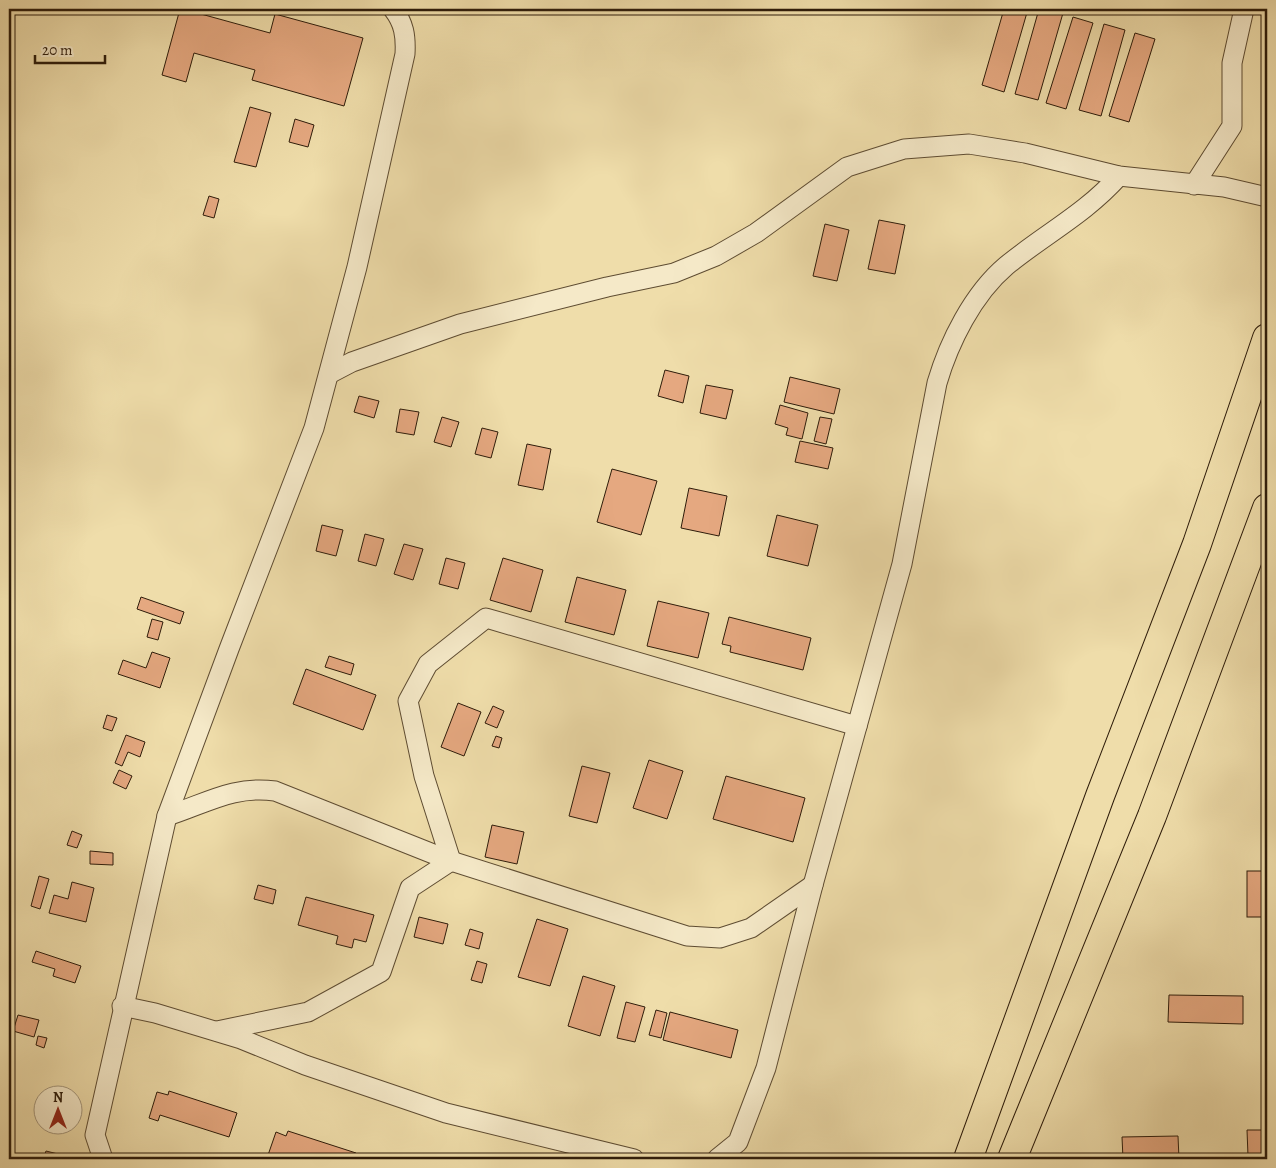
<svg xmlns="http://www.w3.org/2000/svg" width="1276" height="1168" viewBox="0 0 1276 1168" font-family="Alegreya,serif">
  <rect width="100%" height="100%" fill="#efddaa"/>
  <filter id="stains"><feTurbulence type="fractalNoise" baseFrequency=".004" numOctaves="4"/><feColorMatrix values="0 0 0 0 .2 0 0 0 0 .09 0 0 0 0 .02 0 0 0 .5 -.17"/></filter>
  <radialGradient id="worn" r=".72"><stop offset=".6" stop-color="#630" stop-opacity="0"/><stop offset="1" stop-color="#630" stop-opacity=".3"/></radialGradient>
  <g fill="#e5a880" stroke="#2e1c0a">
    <polygon points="180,9 202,9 201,14 270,33 275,14 363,38 344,106 252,80 255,70 194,53 186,82 162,75"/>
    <polygon points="1004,9 1028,9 1004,92 982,85"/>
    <polygon points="1039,9 1063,13 1038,100 1015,94"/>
    <polygon points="1073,17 1093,23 1066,109 1046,103"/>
    <polygon points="1104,24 1125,30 1101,116 1079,110"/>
    <polygon points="1135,33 1155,39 1129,122 1109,116"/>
    <polygon points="250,107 271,113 256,167 234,162"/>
    <polygon points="295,119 314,125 308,147 289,142"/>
    <polygon points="209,196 219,199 214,218 203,215"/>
    <polygon points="879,220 905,225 895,274 868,269"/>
    <polygon points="825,224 849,230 837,281 813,276"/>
    <polygon points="665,370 689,376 683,403 658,396"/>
    <polygon points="790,377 840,389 834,414 784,402"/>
    <polygon points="706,385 733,390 726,419 700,413"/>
    <polygon points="359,396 379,401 374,418 354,412"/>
    <polygon points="780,405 808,413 802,439 786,435 788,428 775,424"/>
    <polygon points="400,409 419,412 414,435 396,432"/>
    <polygon points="442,417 459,422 451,447 434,442"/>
    <polygon points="820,417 832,419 826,444 814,441"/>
    <polygon points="482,428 498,432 491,458 475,454"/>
    <polygon points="800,441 833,448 828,469 795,462"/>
    <polygon points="527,444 551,449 543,490 518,485"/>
    <polygon points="612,469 657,481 641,535 597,522"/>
    <polygon points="689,488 727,496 719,536 681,528"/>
    <polygon points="777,515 818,525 808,566 767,556"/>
    <polygon points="322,525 343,530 336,556 316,551"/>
    <polygon points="365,534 384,539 376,566 358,561"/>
    <polygon points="404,544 423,549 413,580 394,574"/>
    <polygon points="446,558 465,563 458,589 439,584"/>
    <polygon points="503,558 543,570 531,612 490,600"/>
    <polygon points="577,577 626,590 614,635 565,622"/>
    <polygon points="141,597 184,612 180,624 137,609"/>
    <polygon points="658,601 709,613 698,658 647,646"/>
    <polygon points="729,617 811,638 803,670 730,652 731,646 722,644"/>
    <polygon points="152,619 163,622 158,640 147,637"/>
    <polygon points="152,652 170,658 160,688 118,674 123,660 146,668"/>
    <polygon points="329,656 354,664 351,675 325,667"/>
    <polygon points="306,669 376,695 363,730 293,704"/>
    <polygon points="458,703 481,712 464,756 441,747"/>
    <polygon points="493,706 504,711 497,728 485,723"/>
    <polygon points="107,715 117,718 112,731 103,728"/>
    <polygon points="126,735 145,742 140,757 128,752 122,766 115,763"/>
    <polygon points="496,736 502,738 499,748 492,746"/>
    <polygon points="649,760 683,771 667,819 633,808"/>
    <polygon points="582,766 610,773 597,823 569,816"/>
    <polygon points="119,770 132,776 126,789 113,783"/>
    <polygon points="726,776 805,798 793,842 713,819"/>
    <polygon points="492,825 524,832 517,864 485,857"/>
    <polygon points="72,831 82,835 77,848 67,845"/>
    <polygon points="90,851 113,853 113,865 90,864"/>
    <rect x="1247" y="871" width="20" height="46"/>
    <polygon points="39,876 49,879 40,909 31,906"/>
    <polygon points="72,882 94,888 86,922 49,913 54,895 68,899"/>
    <polygon points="258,885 276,890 273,904 254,899"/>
    <polygon points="306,897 374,915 366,942 354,939 352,948 336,944 338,936 298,925"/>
    <polygon points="419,917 448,924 443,944 414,937"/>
    <polygon points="537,919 568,929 550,986 518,977"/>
    <polygon points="470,929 483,933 479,949 465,945"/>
    <polygon points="36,951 81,966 75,983 53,976 55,969 32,962"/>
    <polygon points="477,961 487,964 482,983 471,980"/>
    <polygon points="583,976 615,986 600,1036 568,1026"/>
    <polygon points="9,988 13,989 9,1005"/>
    <polygon points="1169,995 1243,996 1243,1024 1168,1022"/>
    <polygon points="626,1002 645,1007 635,1042 617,1038"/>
    <polygon points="656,1010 667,1013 661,1038 649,1035"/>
    <polygon points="670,1012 738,1030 731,1058 663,1040"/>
    <polygon points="18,1015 39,1020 34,1037 13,1031"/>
    <polygon points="38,1036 47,1038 44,1048 36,1045"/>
    <polygon points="169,1091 237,1113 229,1137 160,1115 158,1121 149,1118 157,1092 168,1095"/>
    <polygon points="1247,1130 1267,1130 1267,1156 1248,1156"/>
    <polygon points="288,1131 356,1153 354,1159 292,1159 279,1155 278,1159 267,1158 276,1132 286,1136"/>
    <polygon points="1178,1136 1179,1159 1123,1159 1122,1137"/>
    <polygon points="46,1151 66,1156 65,1159 43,1159"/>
  </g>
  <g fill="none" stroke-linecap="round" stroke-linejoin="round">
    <defs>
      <g id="street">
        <polyline points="1194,185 1232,126 1232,63 1244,9"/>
        <polyline points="329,374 352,362 460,324 607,287 674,273 716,256 756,233 847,167 904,149 969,144 1025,153 1119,176 1224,187 1267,197"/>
        <path d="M167,816C205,804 234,785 275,791L451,861L687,936L720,938L751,928L813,885"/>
        <polyline points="451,861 424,776 408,701 428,664 486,618 857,726"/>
        <polyline points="122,1006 155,1013 241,1039 305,1065 446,1113 634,1159"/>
        <polyline points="217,1031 308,1012 381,972 410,888 451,861"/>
        <path d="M103,1159L95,1135L167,816L229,649L314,428L357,267L405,54C406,36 404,23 393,9"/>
        <path d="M717,1159L738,1142L766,1068L813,885L902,564L937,383C949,342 973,294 1006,266C1045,234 1085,214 1119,176"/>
      </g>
      <g id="highway">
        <polyline points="968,1159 1100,796 1197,544 1267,338"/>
        <polyline points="1012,1159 1152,816 1267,508"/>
      </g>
    </defs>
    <use href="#street" stroke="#5e4c32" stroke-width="21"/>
    <use href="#highway" stroke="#2e1c0a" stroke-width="30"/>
    <use href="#street" stroke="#f5e9c8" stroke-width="19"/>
    <use href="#highway" stroke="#efddaa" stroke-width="28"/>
  </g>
  <rect width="1276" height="1168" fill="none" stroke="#efddaa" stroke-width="30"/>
  <rect x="10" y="10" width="1256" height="1148" fill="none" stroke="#2e1c0a" stroke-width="2.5"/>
  <rect x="15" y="15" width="1246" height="1138" fill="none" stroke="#2e1c0a"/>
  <g transform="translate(58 1110)"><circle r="24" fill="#f5e9c8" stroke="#a5977c"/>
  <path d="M0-4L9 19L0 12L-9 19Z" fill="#8f2418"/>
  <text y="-8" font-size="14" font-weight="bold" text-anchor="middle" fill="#2e1c0a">N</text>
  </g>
  <path d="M35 55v8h70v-8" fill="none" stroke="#2e1c0a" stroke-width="2.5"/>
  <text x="42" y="55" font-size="15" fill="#2e1c0a" stroke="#f5e9c8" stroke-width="4" paint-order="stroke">20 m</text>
  <rect width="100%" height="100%" filter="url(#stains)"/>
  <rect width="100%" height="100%" fill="url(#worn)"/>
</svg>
